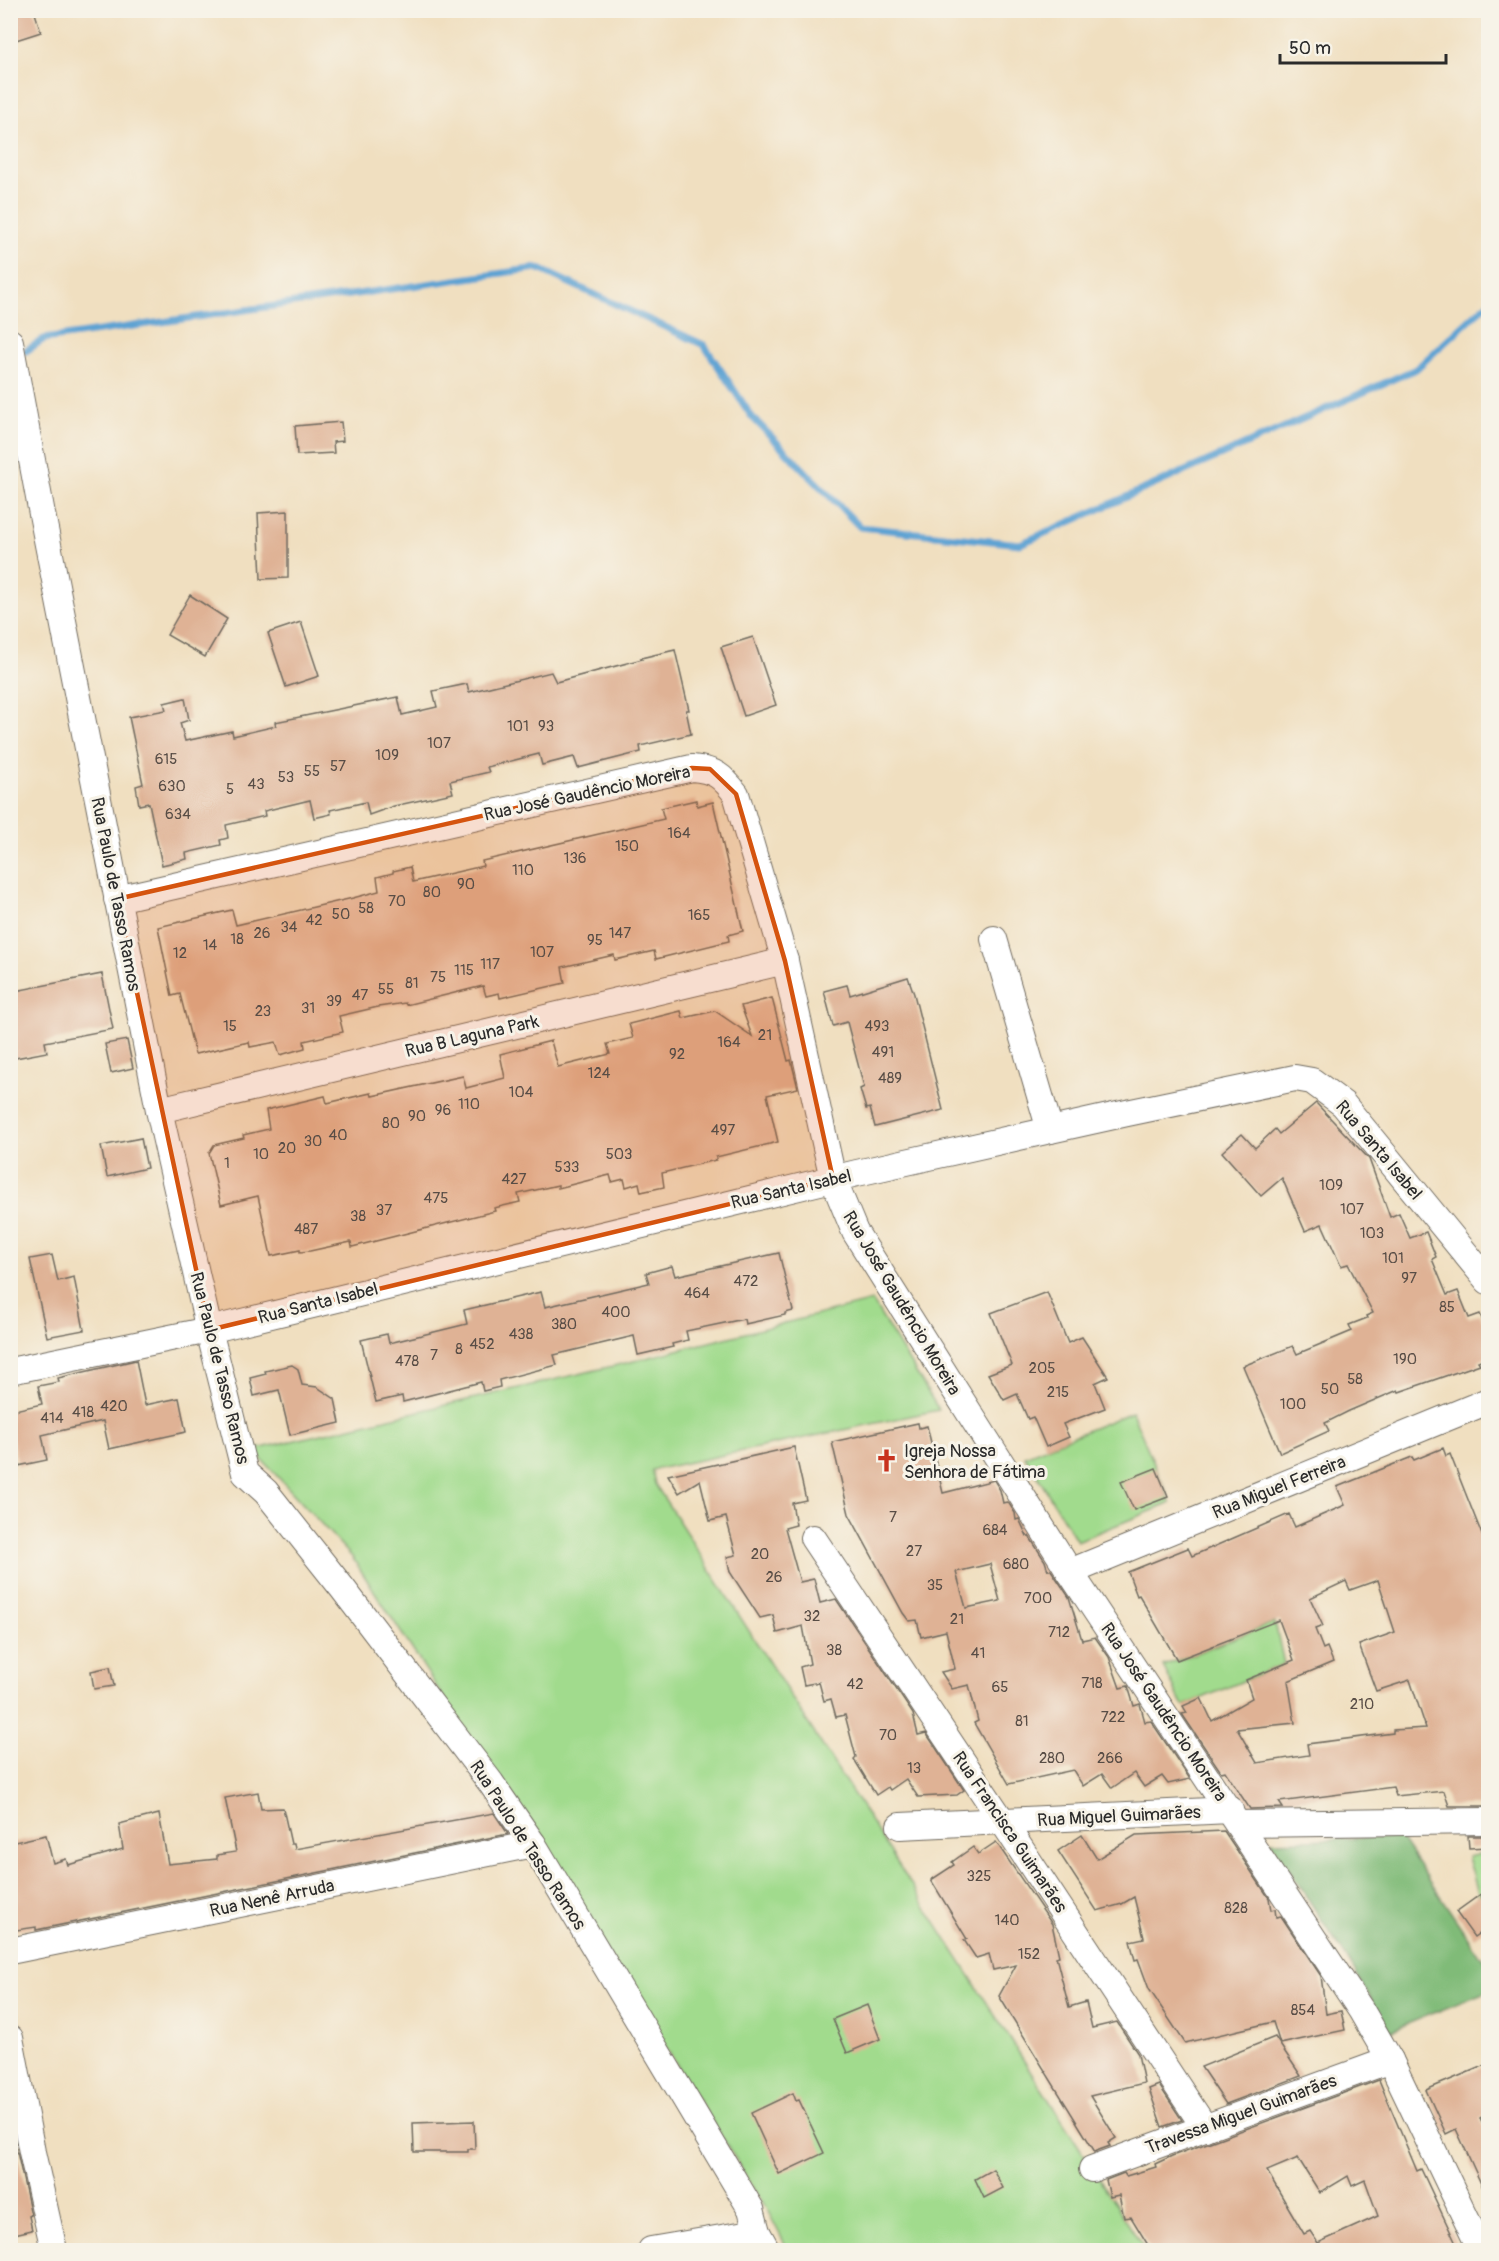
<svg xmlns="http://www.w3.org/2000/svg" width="1499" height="2261" viewBox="0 0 1499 2261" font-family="Pangolin,sans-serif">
  <rect width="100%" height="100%" fill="#f7f3e8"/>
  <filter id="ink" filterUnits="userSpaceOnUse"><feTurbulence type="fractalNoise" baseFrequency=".0167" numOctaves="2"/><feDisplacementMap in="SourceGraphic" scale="12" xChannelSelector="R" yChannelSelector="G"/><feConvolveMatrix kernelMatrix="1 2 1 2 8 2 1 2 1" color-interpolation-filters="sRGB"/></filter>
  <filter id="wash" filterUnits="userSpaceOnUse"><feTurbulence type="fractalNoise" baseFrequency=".008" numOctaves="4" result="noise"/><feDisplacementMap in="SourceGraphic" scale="24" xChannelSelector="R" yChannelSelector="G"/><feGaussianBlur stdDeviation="1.35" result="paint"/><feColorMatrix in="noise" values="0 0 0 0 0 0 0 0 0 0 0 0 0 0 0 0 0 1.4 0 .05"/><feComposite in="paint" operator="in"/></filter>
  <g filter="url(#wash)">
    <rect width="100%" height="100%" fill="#f0dfc0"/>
    <g fill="#a1db8d" stroke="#66835c" stroke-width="1.5">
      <polygon points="872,1301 939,1410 652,1470 655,1484 1145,2250 788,2250 765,2206 539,1844 352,1557 253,1450 626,1363"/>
      <polygon points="1132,1412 1171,1503 1077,1541 1025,1456"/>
      <polygon points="1275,1622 1284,1664 1183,1706 1163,1666"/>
      <polygon points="1488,1852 1488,1929 1468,1857"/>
    </g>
    <polygon fill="#80bb78" stroke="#567352" stroke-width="1.5" points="1400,1837 1488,1967 1488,1991 1390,2031 1345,1955 1270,1841"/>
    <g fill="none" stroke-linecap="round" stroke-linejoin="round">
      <polyline stroke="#5ea3d3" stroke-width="7" points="26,351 44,339 537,268 704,345 752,417 860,527 1020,544 1416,369 1488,303"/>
    </g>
    <g id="blocks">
      <g fill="#dfb295" fill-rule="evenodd">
        <polygon points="10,10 34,10 41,32 10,42"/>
        <polygon points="341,422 343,441 333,442 334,453 297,455 295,426"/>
        <polygon points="288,511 288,578 261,579 258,513"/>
        <polygon points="190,595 227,619 205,657 167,635"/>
        <polygon points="301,622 319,676 286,687 268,633"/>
        <polygon points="753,637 776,705 744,716 721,647"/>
        <polygon points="675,650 689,710 686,710 691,734 640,746 641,752 578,768 574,757 542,765 539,754 487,767 489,772 450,781 453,793 394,806 369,815 366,802 330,810 331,814 314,818 310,800 264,811 265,816 226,825 228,838 220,840 221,845 186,853 187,859 162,865 149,803 139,805 136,786 143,784 129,717 166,710 164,703 185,698 189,720 180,723 185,741 232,731 233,736 276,726 275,722 398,697 402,715 437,707 433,691 467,684 469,692 551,672 556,682 642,659 641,658"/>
        <polygon points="696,800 697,806 713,802 743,931 728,935 729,941 656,959 654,951 615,960 614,955 562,967 565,983 500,998 499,993 486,996 483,986 406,1005 405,1003 378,1007 339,1016 343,1032 304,1041 305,1048 280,1055 276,1042 250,1047 249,1042 195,1054 180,994 172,996 158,927 232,910 236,925 353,898 379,891 377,877 393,873 393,871 410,867 413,882 483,866 482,861 664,819 661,808"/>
        <polygon points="102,974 113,1029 45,1042 47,1052 10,1059 10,992"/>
        <polygon points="908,977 914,994 943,1110 875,1127 870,1108 866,1109 860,1089 864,1087 847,1022 833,1026 824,991 847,985 850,995"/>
        <polygon points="772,998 788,1061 791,1060 798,1088 767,1095 778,1142 716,1157 716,1160 662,1173 664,1187 641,1192 639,1183 626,1187 624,1179 612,1182 610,1175 558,1188 558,1185 518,1194 520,1202 494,1208 495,1211 352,1247 351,1242 310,1251 300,1252 300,1250 271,1256 258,1196 221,1205 209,1153 214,1145 244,1138 243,1135 269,1129 266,1110 325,1096 327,1103 371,1093 372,1096 463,1076 466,1088 505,1078 500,1054 551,1041 558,1067 610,1054 607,1044 633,1038 629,1024 681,1011 683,1018 715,1011 752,1036 741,1006"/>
        <polygon points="127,1040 133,1068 111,1073 105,1044"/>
        <polygon points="1316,1103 1369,1159 1390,1217 1399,1213 1410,1238 1426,1232 1436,1257 1432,1259 1447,1295 1458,1291 1469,1318 1480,1314 1485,1326 1488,1326 1488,1357 1478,1361 1480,1364 1399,1392 1398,1390 1349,1411 1325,1423 1329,1431 1280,1453 1243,1366 1293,1346 1297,1354 1352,1331 1349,1325 1367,1318 1366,1316 1373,1313 1348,1264 1341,1266 1322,1224 1305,1231 1282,1178 1261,1196 1222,1152 1242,1134 1255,1148 1275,1129 1279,1134"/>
        <polygon points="141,1138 147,1168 107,1177 101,1146"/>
        <polygon points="779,1253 793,1311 785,1313 785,1315 745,1324 744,1319 686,1331 688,1340 672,1344 673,1347 638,1355 634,1336 554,1355 557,1365 499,1380 500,1387 483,1391 481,1382 403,1402 402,1396 376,1402 361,1340 387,1334 389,1343 467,1324 464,1310 541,1292 545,1307 649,1283 646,1273 672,1266 675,1276"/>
        <polygon points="52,1255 58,1281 74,1277 84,1330 47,1337 30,1259"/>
        <polygon points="1047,1292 1068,1343 1082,1337 1108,1377 1095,1383 1105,1408 1063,1424 1069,1437 1046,1447 1033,1417 1028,1419 1017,1394 1004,1400 988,1374 1012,1365 991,1313"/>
        <polygon points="136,1360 145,1405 179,1398 186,1432 109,1449 103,1421 42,1435 47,1460 18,1466 10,1429 10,1411 42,1404 38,1386 59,1382 58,1378"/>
        <polygon points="292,1365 298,1369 302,1385 317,1387 335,1399 340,1423 290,1435 279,1390 254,1396 250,1378 266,1374 265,1371"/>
        <path d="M918,1423L919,1428L927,1426L943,1493L994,1480L1000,1490L1003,1503L1008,1502L1015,1513L1016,1520L1019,1519L1027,1536H1029L1045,1561L1048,1570H1051L1069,1597L1082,1640L1095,1637L1109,1657L1120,1688L1128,1686L1134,1706L1140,1704L1145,1722L1151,1721L1190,1779L1168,1784L1162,1776L1144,1787L1134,1773L1112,1788L1102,1774L1083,1786L1073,1770L1009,1784L974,1723L978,1721L969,1685L952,1689L941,1672L955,1669L946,1631L921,1637L917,1620L909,1621L903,1613L849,1514L832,1442ZM990,1564L1000,1601L966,1608L956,1572Z"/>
        <polygon points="794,1447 806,1500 792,1503 796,1525 785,1528 800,1582 814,1579 820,1603 836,1599 913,1714 918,1735 926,1733 964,1790 957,1795 918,1797 906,1779 890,1790 888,1787 876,1795 854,1759 856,1757 845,1715 836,1717 831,1699 824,1701 819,1682 804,1685 800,1667 810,1664 803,1626 777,1633 773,1615 760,1618 730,1572 727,1557 736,1555 726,1517 710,1521 700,1480 679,1493 668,1475"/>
        <path d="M1443,1448L1446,1456L1450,1454L1488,1550V1806H1449L1444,1791L1396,1796L1393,1787L1279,1802L1283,1808L1250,1809L1225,1771L1221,1772L1182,1714L1187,1713L1183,1706L1201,1698L1212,1721L1252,1698L1246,1680L1294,1660L1279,1620L1177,1660L1139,1595L1137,1596L1128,1572L1188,1548L1192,1556L1289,1514L1295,1527L1345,1505L1337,1487L1412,1457L1414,1460ZM1378,1580L1395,1632L1359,1645L1376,1691L1410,1680L1426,1728L1393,1730V1733L1307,1744L1309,1755L1257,1763L1237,1729L1295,1723L1288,1681L1333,1662L1327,1647L1323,1649L1315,1629L1323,1626L1310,1598L1346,1581L1350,1590Z"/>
        <polygon points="1156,1468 1168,1497 1134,1510 1121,1482"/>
        <polygon points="110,1667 114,1686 94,1689 91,1671"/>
        <polygon points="258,1792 261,1809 283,1808 291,1844 294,1844 295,1849 494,1813 508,1834 36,1930 36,1927 10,1931 10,1843 46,1835 53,1863 66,1859 68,1865 123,1849 119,1824 159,1814 168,1864 217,1859 217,1855 236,1852 225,1798"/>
        <polygon points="1224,1831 1269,1898 1271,1910 1275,1909 1276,1917 1281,1916 1321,1976 1326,2014 1341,2011 1345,2030 1280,2044 1273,2022 1185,2043 1149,1989 1138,1959 1135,1960 1130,1941 1144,1938 1134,1897 1122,1904 1097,1911 1058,1851 1082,1835 1097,1859 1136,1835"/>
        <polygon points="1468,1836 1488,1836 1488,1847 1469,1848"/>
        <polygon points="996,1842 1052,1924 1059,1956 1056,1957 1069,2007 1086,2002 1092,2028 1117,2022 1138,2054 1144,2083 1090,2096 1116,2138 1108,2143 1110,2146 1099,2150 1095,2152 999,1996 1016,1965 993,1970 989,1954 976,1958 964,1940 967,1939 931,1880 954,1865 952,1862 973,1847 978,1854"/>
        <polygon points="1481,1894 1488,1916 1488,1927 1474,1937 1456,1912"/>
        <polygon points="867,2005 880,2039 847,2053 833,2019"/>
        <polygon points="1275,2037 1301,2076 1226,2104 1201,2067"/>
        <polygon points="1488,2064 1488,2113 1480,2118 1488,2133 1488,2199 1456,2129 1446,2134 1426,2090"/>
        <path d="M1379,2080L1417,2171L1421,2169L1459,2250H1151L1131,2217L1124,2218L1119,2195L1110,2197L1106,2180L1124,2173L1126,2176L1156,2167L1155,2164L1172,2156ZM1298,2158L1320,2193L1348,2176L1352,2186L1365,2180L1378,2216L1318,2243L1310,2231L1304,2234L1267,2171Z"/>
        <polygon points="1159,2085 1182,2120 1162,2127 1149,2089"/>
        <polygon points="793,2093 796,2101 799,2100 824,2153 779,2174 751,2113"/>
        <polygon points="474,2121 475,2149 468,2149 468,2152 414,2152 413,2123"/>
        <polygon points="17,2152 31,2215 29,2216 32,2230 10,2235 10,2153"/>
        <polygon points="993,2169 1003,2188 984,2198 975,2179"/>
      </g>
    </g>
  </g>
  <g filter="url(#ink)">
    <use href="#blocks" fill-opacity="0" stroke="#706a5f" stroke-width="1.5"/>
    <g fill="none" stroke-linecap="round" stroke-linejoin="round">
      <defs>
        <g id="minor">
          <polyline points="10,342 42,514 159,1110 209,1330 245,1473 266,1492 343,1589 491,1783 533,1844 751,2209 757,2232 767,2250"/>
          <path d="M117,899L692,768C715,770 722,776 736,794L785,961L833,1179L855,1232L1070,1572L1361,2010L1390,2060L1481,2250"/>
          <polyline points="994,939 1050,1130"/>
          <polyline points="159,1110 785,961"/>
          <polyline points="10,1371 209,1330 857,1173 1127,1113 1295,1078 1312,1081 1343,1104 1488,1281"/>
          <polyline points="813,1538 1003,1822 1205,2128"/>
          <polyline points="1070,1572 1488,1401"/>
          <polyline points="1238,1824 1488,1821"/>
          <polyline points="900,1826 1230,1810"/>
          <polyline points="10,1951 533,1844"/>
          <polyline points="10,2038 32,2152 54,2250"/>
          <polyline points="1092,2169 1390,2060"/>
          <polyline points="651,2250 757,2232"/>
        </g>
      </defs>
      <use href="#minor" stroke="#706a5f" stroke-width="28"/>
      <use href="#minor" stroke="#fff" stroke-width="26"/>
    </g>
  </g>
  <path fill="#d5540f" fill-opacity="0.2" stroke="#d5540f" stroke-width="4.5" stroke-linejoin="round" d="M692,768L710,769L736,794L785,961L833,1179L209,1330L117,899Z"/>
  <defs>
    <symbol id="church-bare" viewBox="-9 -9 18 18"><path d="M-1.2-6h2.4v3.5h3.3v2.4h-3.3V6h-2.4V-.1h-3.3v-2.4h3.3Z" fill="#c8321e" stroke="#f7f3e8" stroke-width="2.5" paint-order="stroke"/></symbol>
  </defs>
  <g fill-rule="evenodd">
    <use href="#church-bare" x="870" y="1444" width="33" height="33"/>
  </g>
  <g text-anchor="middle" stroke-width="6" stroke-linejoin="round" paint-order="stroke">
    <g font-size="15" fill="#584d46">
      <text x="518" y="731">101</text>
      <text x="546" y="731">93</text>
      <text x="439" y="748">107</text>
      <text x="387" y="760">109</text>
      <text x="166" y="764">615</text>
      <text x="338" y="771">57</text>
      <text x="312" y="776">55</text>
      <text x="286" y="782">53</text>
      <text x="256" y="789">43</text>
      <text x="172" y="791">630</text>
      <text x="230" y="794">5</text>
      <text x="178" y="819">634</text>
      <text x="679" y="838">164</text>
      <text x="627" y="851">150</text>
      <text x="575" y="863">136</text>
      <text x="523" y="875">110</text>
      <text x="466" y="889">90</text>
      <text x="432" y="897">80</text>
      <text x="397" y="906">70</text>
      <text x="366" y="913">58</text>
      <text x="341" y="919">50</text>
      <text x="699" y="920">165</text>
      <text x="314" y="925">42</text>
      <text x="289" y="932">34</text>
      <text x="262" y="938">26</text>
      <text x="620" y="938">147</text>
      <text x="237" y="944">18</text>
      <text x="595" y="945">95</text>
      <text x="210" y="950">14</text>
      <text x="542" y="957">107</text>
      <text x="180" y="958">12</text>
      <text x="490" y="969">117</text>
      <text x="464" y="975">115</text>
      <text x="438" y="982">75</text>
      <text x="412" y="988">81</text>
      <text x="386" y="994">55</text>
      <text x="360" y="1000">47</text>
      <text x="334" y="1006">39</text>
      <text x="308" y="1013">31</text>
      <text x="263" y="1016">23</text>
      <text x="230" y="1031">15</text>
      <text x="877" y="1031">493</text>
      <text x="765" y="1040">21</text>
      <text x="729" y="1047">164</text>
      <text x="883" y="1057">491</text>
      <text x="677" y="1059">92</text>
      <text x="599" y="1078">124</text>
      <text x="890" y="1083">489</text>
      <text x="521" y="1097">104</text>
      <text x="469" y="1109">110</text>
      <text x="443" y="1115">96</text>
      <text x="417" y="1121">90</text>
      <text x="391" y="1128">80</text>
      <text x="723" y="1135">497</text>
      <text x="338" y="1140">40</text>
      <text x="313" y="1146">30</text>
      <text x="287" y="1153">20</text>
      <text x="261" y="1159">10</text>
      <text x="619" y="1159">503</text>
      <text x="227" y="1168">1</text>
      <text x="567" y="1172">533</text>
      <text x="514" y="1184">427</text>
      <text x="1331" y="1190">109</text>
      <text x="436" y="1203">475</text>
      <text x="1352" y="1214">107</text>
      <text x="384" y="1215">37</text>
      <text x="358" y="1221">38</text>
      <text x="306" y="1234">487</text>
      <text x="1372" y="1238">103</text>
      <text x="1393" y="1263">101</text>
      <text x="1409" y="1283">97</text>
      <text x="746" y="1286">472</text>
      <text x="697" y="1298">464</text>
      <text x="1447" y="1312">85</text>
      <text x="616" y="1317">400</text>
      <text x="564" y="1329">380</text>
      <text x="521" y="1339">438</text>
      <text x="482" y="1349">452</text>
      <text x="459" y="1354">8</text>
      <text x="434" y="1360">7</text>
      <text x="1405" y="1364">190</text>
      <text x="407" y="1366">478</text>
      <text x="1042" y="1373">205</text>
      <text x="1355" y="1384">58</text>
      <text x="1330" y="1394">50</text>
      <text x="1058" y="1397">215</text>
      <text x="1293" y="1409">100</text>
      <text x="114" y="1411">420</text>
      <text x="83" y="1417">418</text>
      <text x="52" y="1423">414</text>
      <text x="893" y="1522">7</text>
      <text x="995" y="1535">684</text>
      <text x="914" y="1556">27</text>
      <text x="760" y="1559">20</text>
      <text x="1016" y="1569">680</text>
      <text x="774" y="1582">26</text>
      <text x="935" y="1590">35</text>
      <text x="1038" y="1603">700</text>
      <text x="812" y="1621">32</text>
      <text x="957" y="1624">21</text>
      <text x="1059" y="1637">712</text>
      <text x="834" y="1655">38</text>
      <text x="978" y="1658">41</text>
      <text x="1092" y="1688">718</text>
      <text x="855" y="1689">42</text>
      <text x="1000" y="1692">65</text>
      <text x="1362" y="1709">210</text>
      <text x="1113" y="1722">722</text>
      <text x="1022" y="1726">81</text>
      <text x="888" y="1740">70</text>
      <text x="1052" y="1763">280</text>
      <text x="1110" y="1763">266</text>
      <text x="914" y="1773">13</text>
      <text x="979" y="1881">325</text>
      <text x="1236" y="1913">828</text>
      <text x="1007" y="1925">140</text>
      <text x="1029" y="1959">152</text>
      <text x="1303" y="2015">854</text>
    </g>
    <g font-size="18" fill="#2b2b2b" stroke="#f7f3e8">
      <text transform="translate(587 793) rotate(-12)" y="6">Rua José Gaudêncio Moreira</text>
      <text transform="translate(116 894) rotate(79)" y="6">Rua Paulo de Tasso Ramos</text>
      <text transform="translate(472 1036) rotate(-13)" y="6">Rua B Laguna Park</text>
      <text transform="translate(1379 1150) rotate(50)" y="6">Rua Santa Isabel</text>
      <text transform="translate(791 1189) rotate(-13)" y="6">Rua Santa Isabel</text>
      <text transform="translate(318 1303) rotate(-14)" y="6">Rua Santa Isabel</text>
      <text transform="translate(902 1303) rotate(59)" y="6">Rua José Gaudêncio Moreira</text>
      <text transform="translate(220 1368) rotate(76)" y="6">Rua Paulo de Tasso Ramos</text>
      <text transform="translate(1279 1487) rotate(-22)" y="6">Rua Miguel Ferreira</text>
      <text transform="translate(1164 1712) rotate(56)" y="6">Rua José Gaudêncio Moreira</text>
      <text transform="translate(1119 1816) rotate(-3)" y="6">Rua Miguel Guimarães</text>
      <text transform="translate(1010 1832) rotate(56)" y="6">Rua Francisca Guimarães</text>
      <text transform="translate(528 1845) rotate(57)" y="6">Rua Paulo de Tasso Ramos</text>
      <text transform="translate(272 1898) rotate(-12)" y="6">Rua Nenê Arruda</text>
      <text transform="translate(1241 2114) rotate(-20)" y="6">Travessa Miguel Guimarães</text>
    </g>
    <g font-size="18" fill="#2b2b2b" stroke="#f7f3e8" text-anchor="start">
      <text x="904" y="1457">Igreja Nossa<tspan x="904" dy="21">Senhora de Fátima</tspan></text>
    </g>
  </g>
  <rect width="1499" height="2261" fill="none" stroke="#f7f3e8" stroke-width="36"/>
  <path d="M1280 54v9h166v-9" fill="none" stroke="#2b2b2b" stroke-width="3"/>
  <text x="1289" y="54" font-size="18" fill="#2b2b2b" stroke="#f7f3e8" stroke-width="4.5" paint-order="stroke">50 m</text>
</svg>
